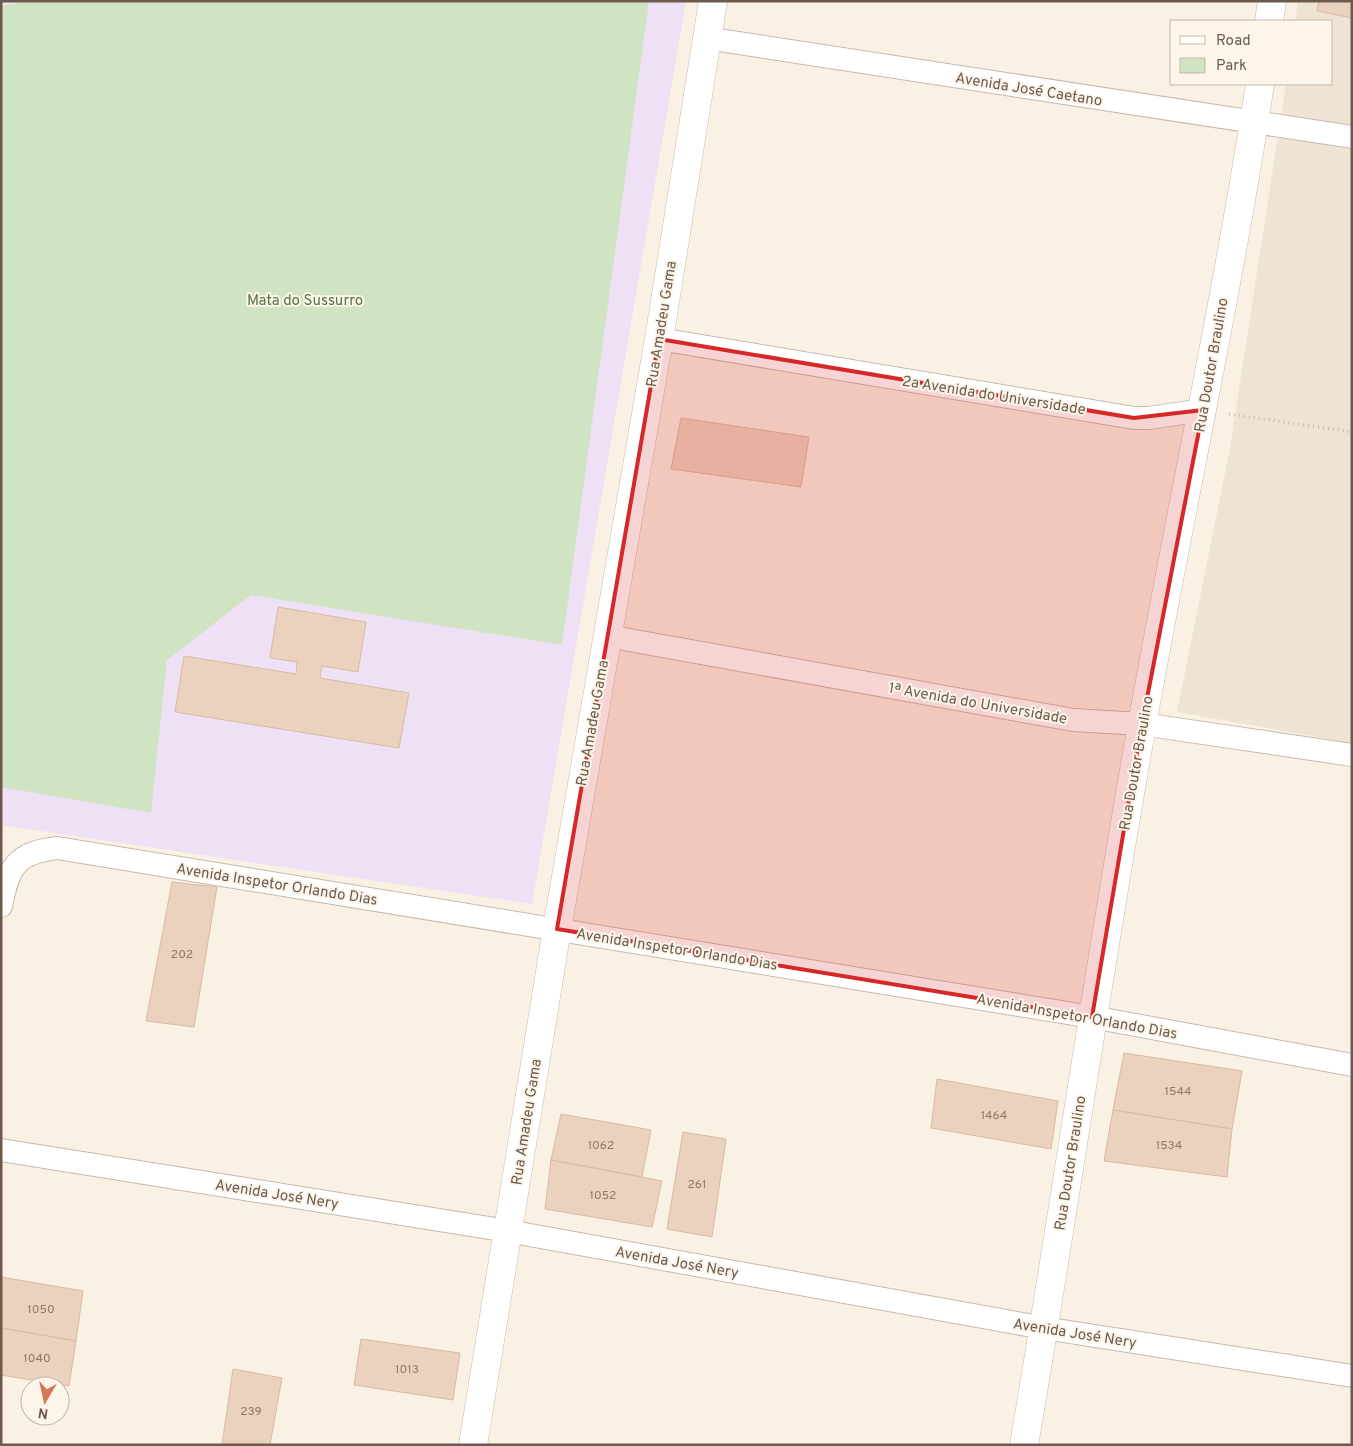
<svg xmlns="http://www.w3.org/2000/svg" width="1353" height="1446" viewBox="0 0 1353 1446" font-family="Overpass,sans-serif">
  <rect width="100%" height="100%" fill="#f9f1e3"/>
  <polygon fill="#efe3d3" points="1298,1 1352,1 1352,743 1177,712 1230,448 1286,84 1332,84 1332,21 1295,21"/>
  <polygon fill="#eee0f5" points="1,1 686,1 532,904 1,825"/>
  <polygon fill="#d0e4c4" points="31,1 649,1 562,645 251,595 167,660 151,813 1,787 1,6"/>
  <g fill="#ebd2be" stroke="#dbbaa1">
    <polygon points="1319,1 1352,1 1352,18 1317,11"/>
    <polygon points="681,418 809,437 801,487 671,469"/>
    <polygon points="278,607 366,622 358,672 322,666 320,678 409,693 399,748 175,712 184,656 296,674 297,662 270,658"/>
    <polygon points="172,882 217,887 194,1027 146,1021"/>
    <polygon points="1124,1053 1242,1071 1232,1129 1113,1110"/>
    <polygon points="937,1079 1058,1101 1051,1149 931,1128"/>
    <polygon points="1113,1110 1232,1129 1227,1177 1104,1161"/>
    <polygon points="561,1114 651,1130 642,1177 551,1160"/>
    <polygon points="683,1132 726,1139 712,1237 667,1229"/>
    <polygon points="551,1160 662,1181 652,1227 545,1209"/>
    <polygon points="1,1277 83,1291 76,1341 1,1328"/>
    <polygon points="1,1328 76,1341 69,1386 1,1375"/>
    <polygon points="361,1339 460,1353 453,1400 354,1385"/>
    <polygon points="233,1369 282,1378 270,1445 222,1445"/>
  </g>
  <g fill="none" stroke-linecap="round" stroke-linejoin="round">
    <defs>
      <g id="street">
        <polyline points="706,38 1352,137"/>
        <polyline points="659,339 1134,418 1149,418 1203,410"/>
        <polyline points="607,636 1073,720 1142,724 1352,755"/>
        <path d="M1,906C9,867 15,853 57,848L1092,1017L1352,1065"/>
        <polyline points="1,1150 508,1231 1044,1328 1352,1376"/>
      </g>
      <g id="secondary">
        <polyline points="1269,21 1272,1"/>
        <polyline points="473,1445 557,929 659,339 713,1"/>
        <path d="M1024,1445C1065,1205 1099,965 1142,725C1180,511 1227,299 1260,84"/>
      </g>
    </defs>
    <use href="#street" stroke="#c8b9ab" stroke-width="24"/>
    <use href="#secondary" stroke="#cbbaaa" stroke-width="29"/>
    <polyline stroke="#cfb5a2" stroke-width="3" stroke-dasharray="1 4" stroke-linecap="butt" points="1229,414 1352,432"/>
    <use href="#street" stroke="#fff" stroke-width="22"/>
    <use href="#secondary" stroke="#fff" stroke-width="28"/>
  </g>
  <path fill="#d62828" fill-opacity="0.2" stroke="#d62828" stroke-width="4" stroke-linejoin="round" d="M659,339L1134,418L1203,410L1142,724L1092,1017L557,929Z"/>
  <g text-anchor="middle" stroke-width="4" stroke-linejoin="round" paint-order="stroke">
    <g font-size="12" fill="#8d7868">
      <text x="182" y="958">202</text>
      <text x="1178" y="1095">1544</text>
      <text x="994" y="1119">1464</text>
      <text x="601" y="1149">1062</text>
      <text x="1169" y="1149">1534</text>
      <text x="697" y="1188">261</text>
      <text x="603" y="1199">1052</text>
      <text x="41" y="1313">1050</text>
      <text x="37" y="1362">1040</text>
      <text x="407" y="1373">1013</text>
      <text x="251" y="1415">239</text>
    </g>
    <g font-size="15" fill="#6e5a4c" stroke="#fcf5e9">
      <text transform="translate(1029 89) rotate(9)" y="5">Avenida José Caetano</text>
      <text transform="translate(661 324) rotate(-81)" y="5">Rua Amadeu Gama</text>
      <text transform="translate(1211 365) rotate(-80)" y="5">Rua Doutor Braulino</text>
      <text transform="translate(994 395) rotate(9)" y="5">2a Avenida do Universidade</text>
      <text transform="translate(978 703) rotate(10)" y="5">1ª Avenida do Universidade</text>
      <text transform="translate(592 723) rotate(-80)" y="5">Rua Amadeu Gama</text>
      <text transform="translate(1136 763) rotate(-80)" y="5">Rua Doutor Braulino</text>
      <text transform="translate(277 884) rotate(9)" y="5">Avenida Inspetor Orlando Dias</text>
      <text transform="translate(677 949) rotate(9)" y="5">Avenida Inspetor Orlando Dias</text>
      <text transform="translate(1077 1016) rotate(10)" y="5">Avenida Inspetor Orlando Dias</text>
      <text transform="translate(526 1122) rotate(-81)" y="5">Rua Amadeu Gama</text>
      <text transform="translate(1070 1163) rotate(-81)" y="5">Rua Doutor Braulino</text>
      <text transform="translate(277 1194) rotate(9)" y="5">Avenida José Nery</text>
      <text transform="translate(677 1262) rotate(10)" y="5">Avenida José Nery</text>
      <text transform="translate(1075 1333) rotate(9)" y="5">Avenida José Nery</text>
    </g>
    <g font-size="15" fill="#547849" stroke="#fcf5e9">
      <text x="305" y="305">Mata do Sussurro</text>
    </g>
  </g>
  <rect width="1353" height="1446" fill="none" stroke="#6e5a4c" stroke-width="5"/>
  <rect x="1170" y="20" width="162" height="65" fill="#fcf5e9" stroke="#c3b7aa"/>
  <rect x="1180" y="36" width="25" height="8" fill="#ffffff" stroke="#c3b7aa"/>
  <text x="1216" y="45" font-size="15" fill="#6e5a4c">Road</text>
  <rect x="1180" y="58" width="25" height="15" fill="#d0e4c4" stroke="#c3b7aa"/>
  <text x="1216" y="70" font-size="15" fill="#6e5a4c">Park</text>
  <g transform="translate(45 1401) rotate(189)"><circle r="24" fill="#fcf5e9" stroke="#c3b7aa"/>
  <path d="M0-4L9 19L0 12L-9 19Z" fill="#d47857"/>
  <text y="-8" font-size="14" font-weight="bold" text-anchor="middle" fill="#6e5a4c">N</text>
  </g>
</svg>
